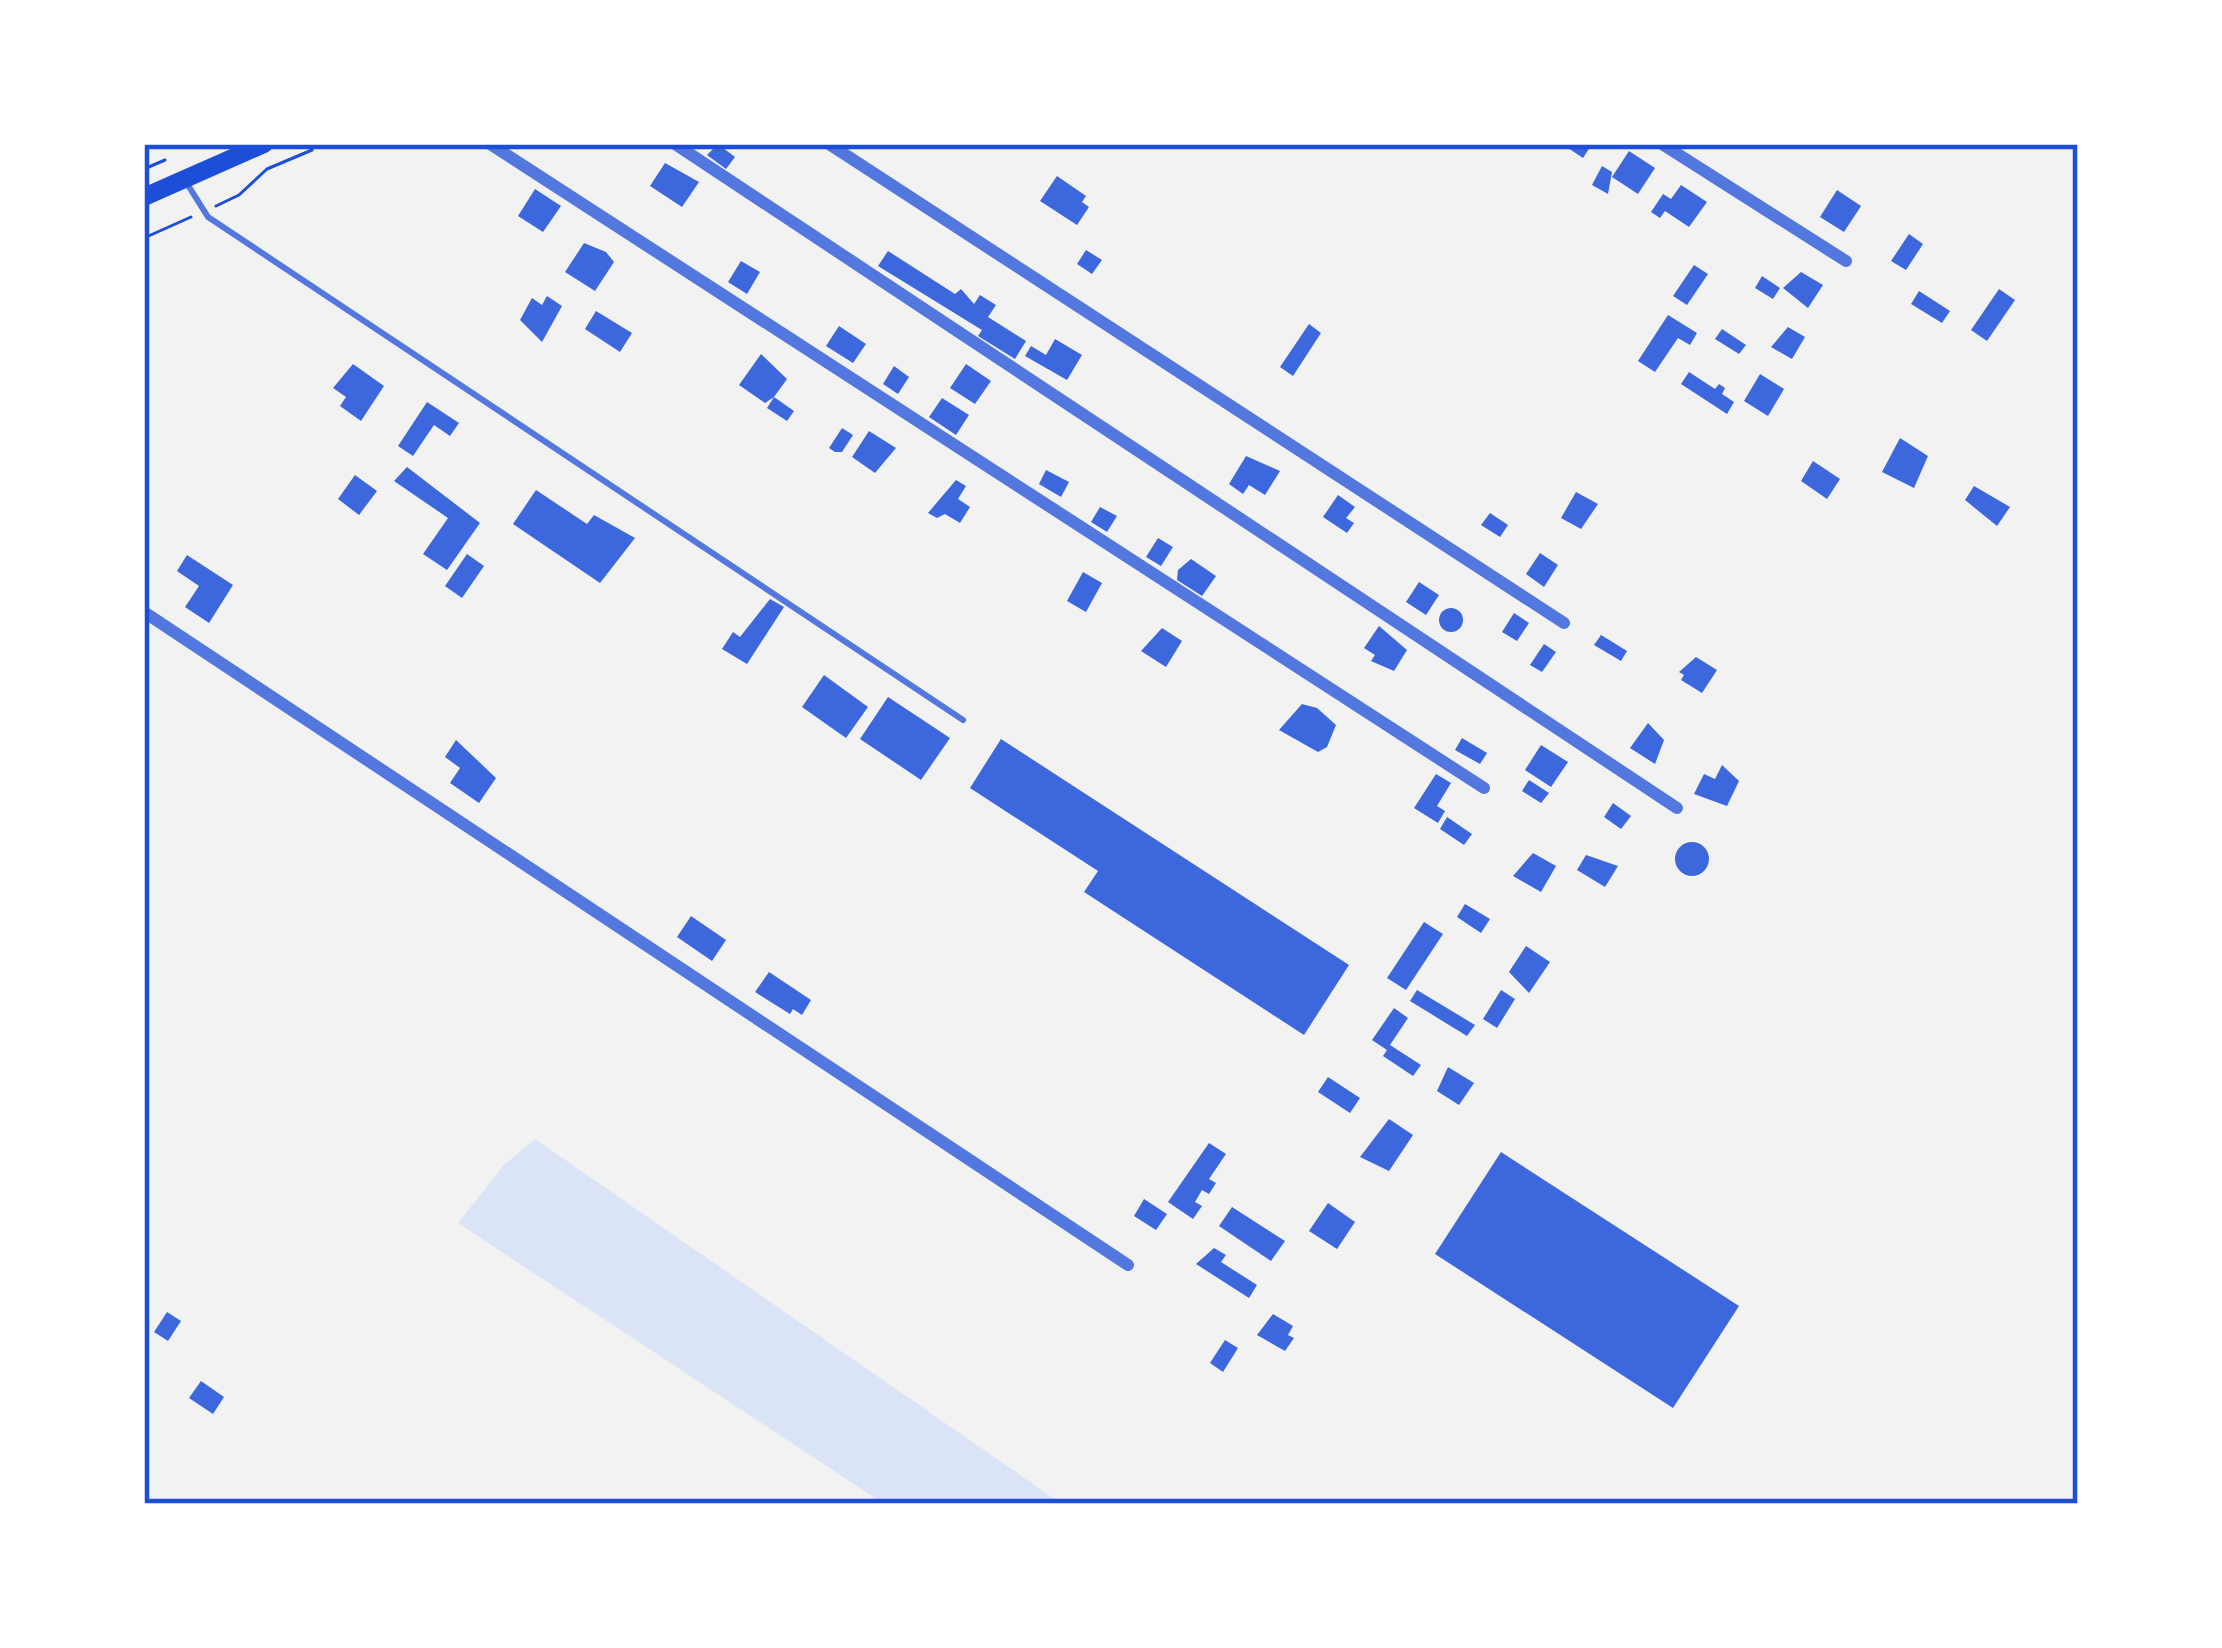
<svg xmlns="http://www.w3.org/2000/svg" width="2222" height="1648" viewBox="0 0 2222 1648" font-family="Raleway,sans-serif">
  <rect width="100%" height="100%" fill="#f2f2f2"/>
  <polygon fill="#dbe4f7" points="535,1139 1062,1504 884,1504 458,1223 503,1166"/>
  <g fill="#3d67dc">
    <polygon points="718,144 735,157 726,169 707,155"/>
    <polygon points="1562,144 1592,144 1583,158"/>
    <polygon points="1629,151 1655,168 1638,194 1612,177"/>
    <polygon points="665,163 699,182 682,207 650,186"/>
    <polygon points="1602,166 1612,172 1608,194 1592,185"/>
    <polygon points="1057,176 1086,196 1082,202 1089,207 1077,225 1040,201"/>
    <polygon points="1681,185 1707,202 1689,227 1665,211 1660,218 1651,212 1663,194 1671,199"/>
    <polygon points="535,189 561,206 543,232 518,216"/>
    <polygon points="1837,190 1861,206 1844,232 1820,217"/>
    <polygon points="1909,234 1923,244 1906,270 1891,261"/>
    <polygon points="584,243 606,252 614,262 595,291 565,272"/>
    <polygon points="1086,250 1102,260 1092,274 1077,264"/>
    <polygon points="888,251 955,294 961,289 974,304 980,295 996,305 988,317 1026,341 1015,359 978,336 982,330 878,266"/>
    <polygon points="741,261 760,272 747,294 728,282"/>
    <polygon points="1694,265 1708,274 1687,305 1673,296"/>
    <polygon points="1801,272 1823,285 1808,308 1783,288"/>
    <polygon points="1762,276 1780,288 1773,299 1755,288"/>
    <polygon points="1999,289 2015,300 1987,341 1971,330"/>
    <polygon points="1919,291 1950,311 1942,323 1911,304"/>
    <polygon points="547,296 562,306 542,342 520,320 532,298 542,305"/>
    <polygon points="596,311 632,333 620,352 585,329"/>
    <polygon points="1668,315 1697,333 1690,345 1678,338 1655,372 1638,361"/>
    <polygon points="1309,324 1321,333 1293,376 1280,367"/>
    <polygon points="839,326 866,344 853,363 826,346"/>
    <polygon points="1788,327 1805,337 1792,359 1771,347"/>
    <polygon points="1722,329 1746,345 1739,354 1715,339"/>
    <polygon points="1055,339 1082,355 1067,380 1025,356 1031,346 1046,355"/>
    <polygon points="761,354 787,379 774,397 794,411 787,421 767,408 774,397 765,403 739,385"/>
    <polygon points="353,364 384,386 361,421 340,406 346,397 333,388"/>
    <polygon points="966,364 991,381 975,404 950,388"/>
    <polygon points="894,366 909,377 898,394 883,384"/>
    <polygon points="1689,372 1715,389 1719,384 1725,388 1722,394 1734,402 1727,414 1681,384"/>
    <polygon points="1760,374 1784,389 1768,416 1744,401"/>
    <polygon points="942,398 969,415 956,435 929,417"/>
    <polygon points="427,402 459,423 450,436 434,425 413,456 398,446"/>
    <polygon points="842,428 853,435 842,452 835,452 829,448"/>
    <polygon points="869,431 896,448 875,473 852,457"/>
    <polygon points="1900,438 1928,456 1914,488 1882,472"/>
    <polygon points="1246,456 1280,471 1265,495 1249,485 1243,494 1229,484"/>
    <polygon points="1813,461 1840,479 1827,499 1801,481"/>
    <polygon points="407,467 480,523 447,570 423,554 448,518 394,481"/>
    <polygon points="1046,470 1069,482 1061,497 1039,484"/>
    <polygon points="355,475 377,491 359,515 338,499"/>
    <polygon points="956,480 966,486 958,499 970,507 960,523 945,514 937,518 928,513"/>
    <polygon points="1974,486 2010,507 1997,526 1965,500"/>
    <polygon points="536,490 587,524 594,515 635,538 600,583 513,524"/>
    <polygon points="1576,492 1598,504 1581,529 1561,518"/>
    <polygon points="1338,495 1355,507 1346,518 1354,523 1347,533 1323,517"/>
    <polygon points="1100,507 1117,516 1107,532 1091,522"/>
    <polygon points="1490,513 1508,525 1500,537 1481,525"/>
    <polygon points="1158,538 1173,547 1161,566 1146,557"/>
    <polygon points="1540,553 1558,565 1544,587 1526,574"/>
    <polygon points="467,554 484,566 462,598 445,586"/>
    <polygon points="187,555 233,585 209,623 185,607 199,586 177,571"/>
    <polygon points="1191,559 1216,576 1202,596 1177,580 1178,570"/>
    <polygon points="1083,572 1102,583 1086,612 1067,601"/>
    <polygon points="1419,582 1439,595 1426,615 1406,602"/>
    <polygon points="770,599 784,607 747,664 722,649 733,632 740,637"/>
    <circle cx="1451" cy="620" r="12"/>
    <polygon points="1514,613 1529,623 1517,641 1502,632"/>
    <polygon points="1379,626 1407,650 1394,671 1371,661 1375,655 1364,648"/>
    <polygon points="1162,628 1182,641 1166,667 1141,651"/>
    <polygon points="1601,635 1627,651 1621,661 1594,645"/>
    <polygon points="1544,644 1556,652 1542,672 1530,665"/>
    <polygon points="1696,657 1717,670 1702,693 1681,680 1684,675 1679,672"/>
    <polygon points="824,675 868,707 846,738 802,707"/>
    <polygon points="888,697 950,738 921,780 860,739"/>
    <polygon points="1302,704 1317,708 1336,725 1327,747 1318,752 1279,730"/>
    <polygon points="1648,723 1664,740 1655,764 1630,748"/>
    <polygon points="1462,738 1487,753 1480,764 1455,750"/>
    <polygon points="1001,739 1349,965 1304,1035 1084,892 1098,871 970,788"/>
    <polygon points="456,740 496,778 479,803 450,783 460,768 445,757"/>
    <polygon points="1541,745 1568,762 1551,787 1525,770"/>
    <polygon points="1722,765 1739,781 1727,806 1694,794 1704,774 1715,779"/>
    <polygon points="1436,774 1451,783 1437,806 1445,811 1438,823 1414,808"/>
    <polygon points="1529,780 1549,793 1541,803 1522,791"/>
    <polygon points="1613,803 1631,816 1621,829 1604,817"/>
    <polygon points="1447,817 1472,834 1464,845 1440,829"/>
    <circle cx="1692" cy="859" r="17"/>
    <polygon points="1533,853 1556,866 1541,892 1513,876"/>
    <polygon points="1586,855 1618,866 1605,887 1577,870"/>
    <polygon points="1465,904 1490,919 1481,933 1457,917"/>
    <polygon points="691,916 726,940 712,961 677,937"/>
    <polygon points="1424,922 1443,934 1406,990 1387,978"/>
    <polygon points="1526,946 1550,962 1529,993 1509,972"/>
    <polygon points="769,972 811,1000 802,1015 793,1009 790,1014 755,992"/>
    <polygon points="1417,990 1475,1025 1467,1036 1410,1001"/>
    <polygon points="1501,990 1515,999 1497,1028 1483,1019"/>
    <polygon points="1394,1008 1408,1018 1390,1045 1421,1065 1413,1076 1383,1056 1387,1050 1372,1040"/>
    <polygon points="1448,1067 1474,1083 1459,1105 1437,1091"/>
    <polygon points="1328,1077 1360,1098 1350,1113 1318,1092"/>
    <polygon points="1389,1119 1413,1135 1389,1171 1360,1157"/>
    <polygon points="1209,1143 1226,1154 1209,1179 1216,1183 1209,1194 1202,1190 1195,1202 1202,1206 1193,1219 1168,1202"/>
    <polygon points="1501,1152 1739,1306 1673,1408 1435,1254"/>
    <polygon points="1144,1199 1167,1214 1156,1230 1134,1216"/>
    <polygon points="1328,1203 1355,1222 1337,1249 1309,1231"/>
    <polygon points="1232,1207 1285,1241 1271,1261 1219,1226"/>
    <polygon points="1214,1248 1226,1255 1221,1262 1257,1285 1249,1298 1196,1264"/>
    <polygon points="167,1312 181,1321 168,1341 154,1332"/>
    <polygon points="1273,1314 1293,1326 1288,1335 1294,1338 1285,1351 1257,1335"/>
    <polygon points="1225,1340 1238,1348 1223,1372 1210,1363"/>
    <polygon points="201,1381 224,1397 213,1414 189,1398"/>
  </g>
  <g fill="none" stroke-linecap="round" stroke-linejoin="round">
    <g stroke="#1d4ed8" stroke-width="3">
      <polyline points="144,169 165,160"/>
      <polyline points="216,206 239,195 267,169 312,150"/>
      <polyline points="144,238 191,217"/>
    </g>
    <polyline stroke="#5277de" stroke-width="6" points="186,182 208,217 963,720"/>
    <g stroke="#5277de" stroke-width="12">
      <polyline points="490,144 1484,788"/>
      <polyline points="675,144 1677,808"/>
      <polyline points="829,144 1564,623"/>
      <polyline points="1662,144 1846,261"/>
      <polyline points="144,612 1128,1265"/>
    </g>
    <polyline stroke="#1d4ed8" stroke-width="18" points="144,197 264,144"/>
  </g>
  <rect width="2222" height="1648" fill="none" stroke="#ffffff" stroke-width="294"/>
  <rect x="147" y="147" width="1928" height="1354" fill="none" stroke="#1d4ed8" stroke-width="4.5"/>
</svg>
